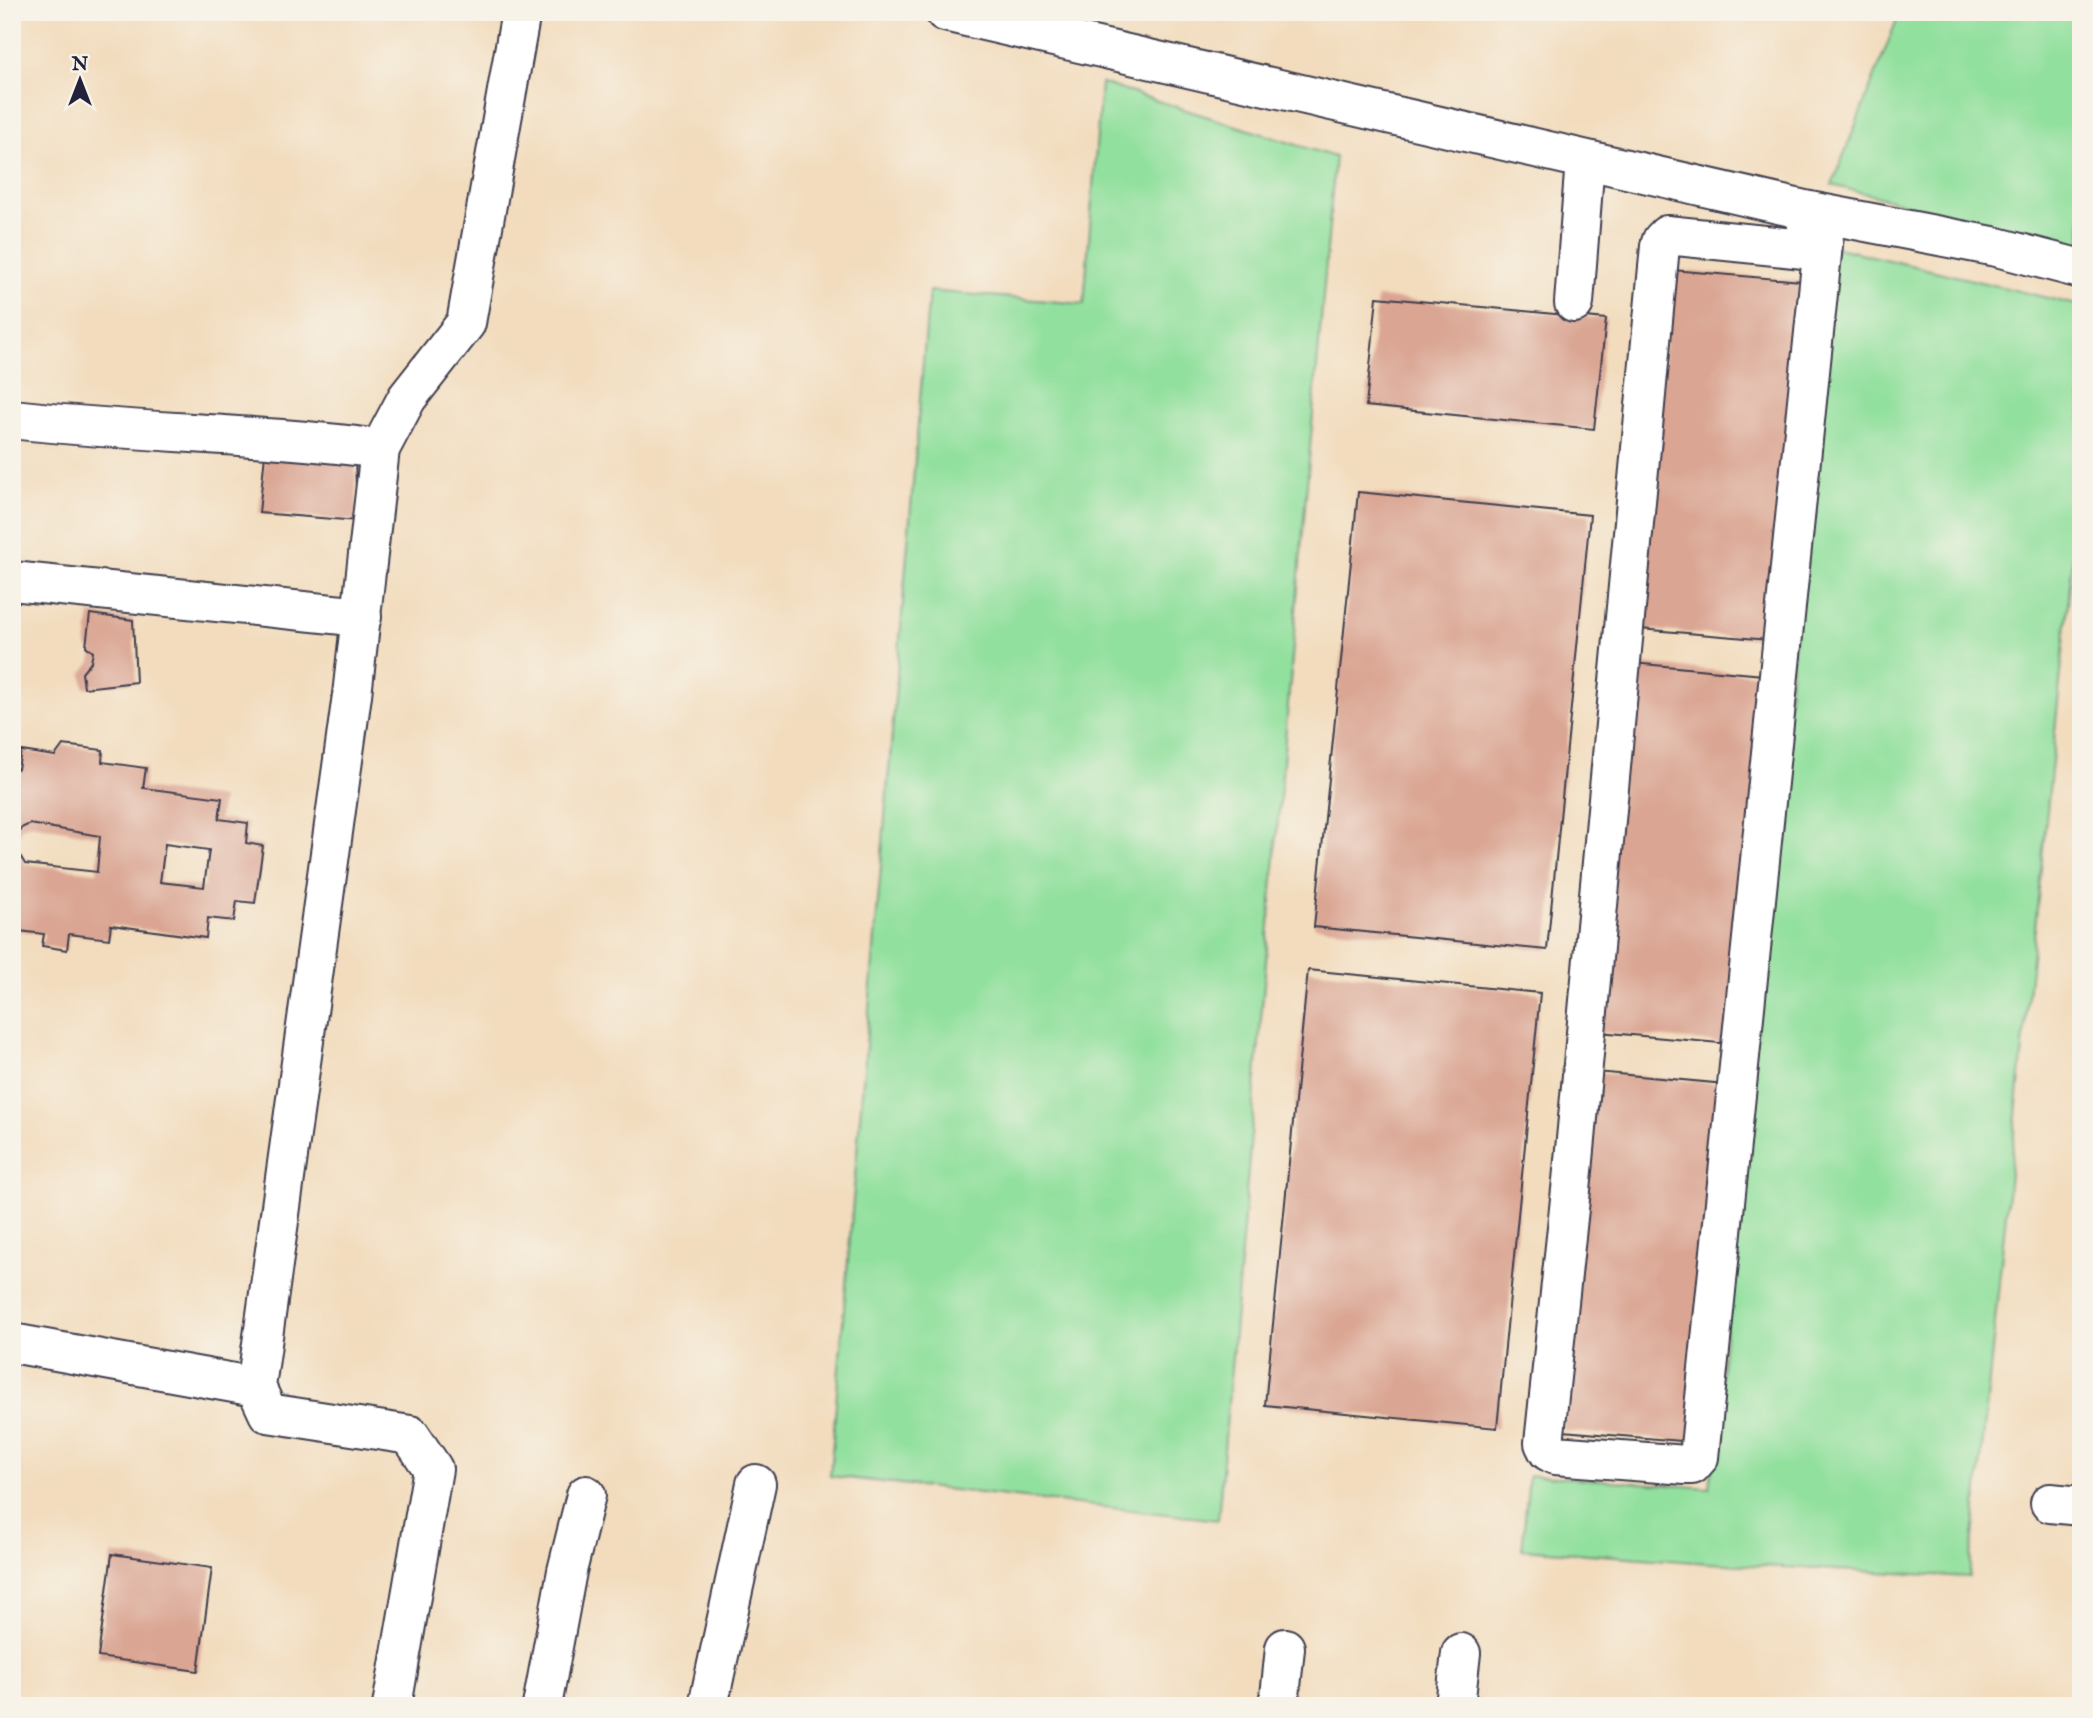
<svg xmlns="http://www.w3.org/2000/svg" width="2093" height="1718" viewBox="0 0 2093 1718" font-family="'IM FELL English',serif">
  <rect width="100%" height="100%" fill="#f7f3e8"/>
  <filter id="ink" filterUnits="userSpaceOnUse"><feTurbulence type="fractalNoise" baseFrequency=".0143" numOctaves="2"/><feDisplacementMap in="SourceGraphic" scale="14" xChannelSelector="R" yChannelSelector="G"/><feConvolveMatrix kernelMatrix="1 2 1 2 8 2 1 2 1" color-interpolation-filters="sRGB"/></filter>
  <filter id="wash" filterUnits="userSpaceOnUse"><feTurbulence type="fractalNoise" baseFrequency=".00686" numOctaves="4" result="noise"/><feDisplacementMap in="SourceGraphic" scale="28" xChannelSelector="R" yChannelSelector="G"/><feGaussianBlur stdDeviation="1.57" result="paint"/><feColorMatrix in="noise" values="0 0 0 0 0 0 0 0 0 0 0 0 0 0 0 0 0 1.4 0 .05"/><feComposite in="paint" operator="in"/></filter>
  <g filter="url(#wash)">
    <rect width="100%" height="100%" fill="#f2dcbd"/>
    <g fill="#92e09e" stroke="#5a816c" stroke-width="2">
      <polygon points="1900,12 2081,12 2081,249 1832,185"/>
      <polygon points="1101,83 1335,157 1218,1520 830,1476 929,291 1084,304"/>
      <polygon points="1834,247 2081,306 2081,476 1969,1577 1708,1563 1522,1549 1529,1475 1710,1488"/>
    </g>
    <g id="blocks">
      <g fill="#daa593" fill-rule="evenodd">
        <polygon points="1672,270 1801,281 1769,640 1640,629"/>
        <polygon points="1377,297 1606,319 1594,429 1366,406"/>
        <polygon points="265,454 355,456 357,521 259,513"/>
        <polygon points="1358,492 1590,515 1547,950 1314,927"/>
        <polygon points="90,614 133,620 136,682 84,688 82,673 91,662 93,652 86,646"/>
        <polygon points="1632,663 1763,675 1730,1044 1599,1032"/>
        <path d="M63,745L103,750L102,762L146,768L143,788L222,798L219,819L248,823L246,843L263,846L255,903L237,901L234,921L208,918L206,938L111,925L109,939L69,934L67,950L42,946L44,934L12,930V768L18,769L21,751L55,756ZM30,824L100,836L97,872L25,864L18,852L16,839L21,828ZM165,844L209,850L204,887L160,882Z"/>
        <polygon points="1308,970 1540,993 1497,1428 1265,1405"/>
        <polygon points="1596,1072 1725,1084 1693,1442 1563,1431"/>
        <polygon points="112,1554 212,1568 198,1671 98,1657"/>
      </g>
    </g>
  </g>
  <g filter="url(#ink)">
    <use href="#blocks" fill-opacity="0" stroke="#413e4e" stroke-width="2"/>
    <g fill="none" stroke-linecap="round" stroke-linejoin="round">
      <defs>
        <g id="minor">
          <polyline points="945,12 1809,211 1997,247 2081,269"/>
          <polyline points="1809,211 1804,249 1667,235 1662,240 1660,246 1573,1171 1544,1443 1548,1451 1555,1455 1686,1465 1692,1465 1699,1457 1826,215"/>
          <polyline points="1574,303 1585,160"/>
          <path d="M12,419C135,433 258,433 380,449"/>
          <polyline points="12,581 362,617"/>
          <polyline points="12,1343 256,1387"/>
          <polyline points="2050,1503 2081,1506"/>
          <polyline points="392,1706 433,1469 410,1435 268,1413 256,1387 352,695 380,449 407,398 466,323 521,12"/>
          <polyline points="542,1706 567,1571 586,1495"/>
          <polyline points="708,1706 756,1484"/>
          <polyline points="1279,1706 1285,1648"/>
          <polyline points="1455,1706 1461,1653"/>
        </g>
      </defs>
      <use href="#minor" stroke="#413e4e" stroke-width="42"/>
      <use href="#minor" stroke="#fff" stroke-width="38"/>
    </g>
  </g>
  <rect width="2093" height="1718" fill="none" stroke="#f7f3e8" stroke-width="42"/>
  <g transform="translate(80 80)" stroke="#f7f3e8" stroke-width="5" paint-order="stroke">
  <path d="M0-5L12 26L0 18L-12 26Z" fill="#22223b"/>
  <text y="-10" font-size="19" font-weight="bold" text-anchor="middle" fill="#22223b">N</text>
  </g>
</svg>
